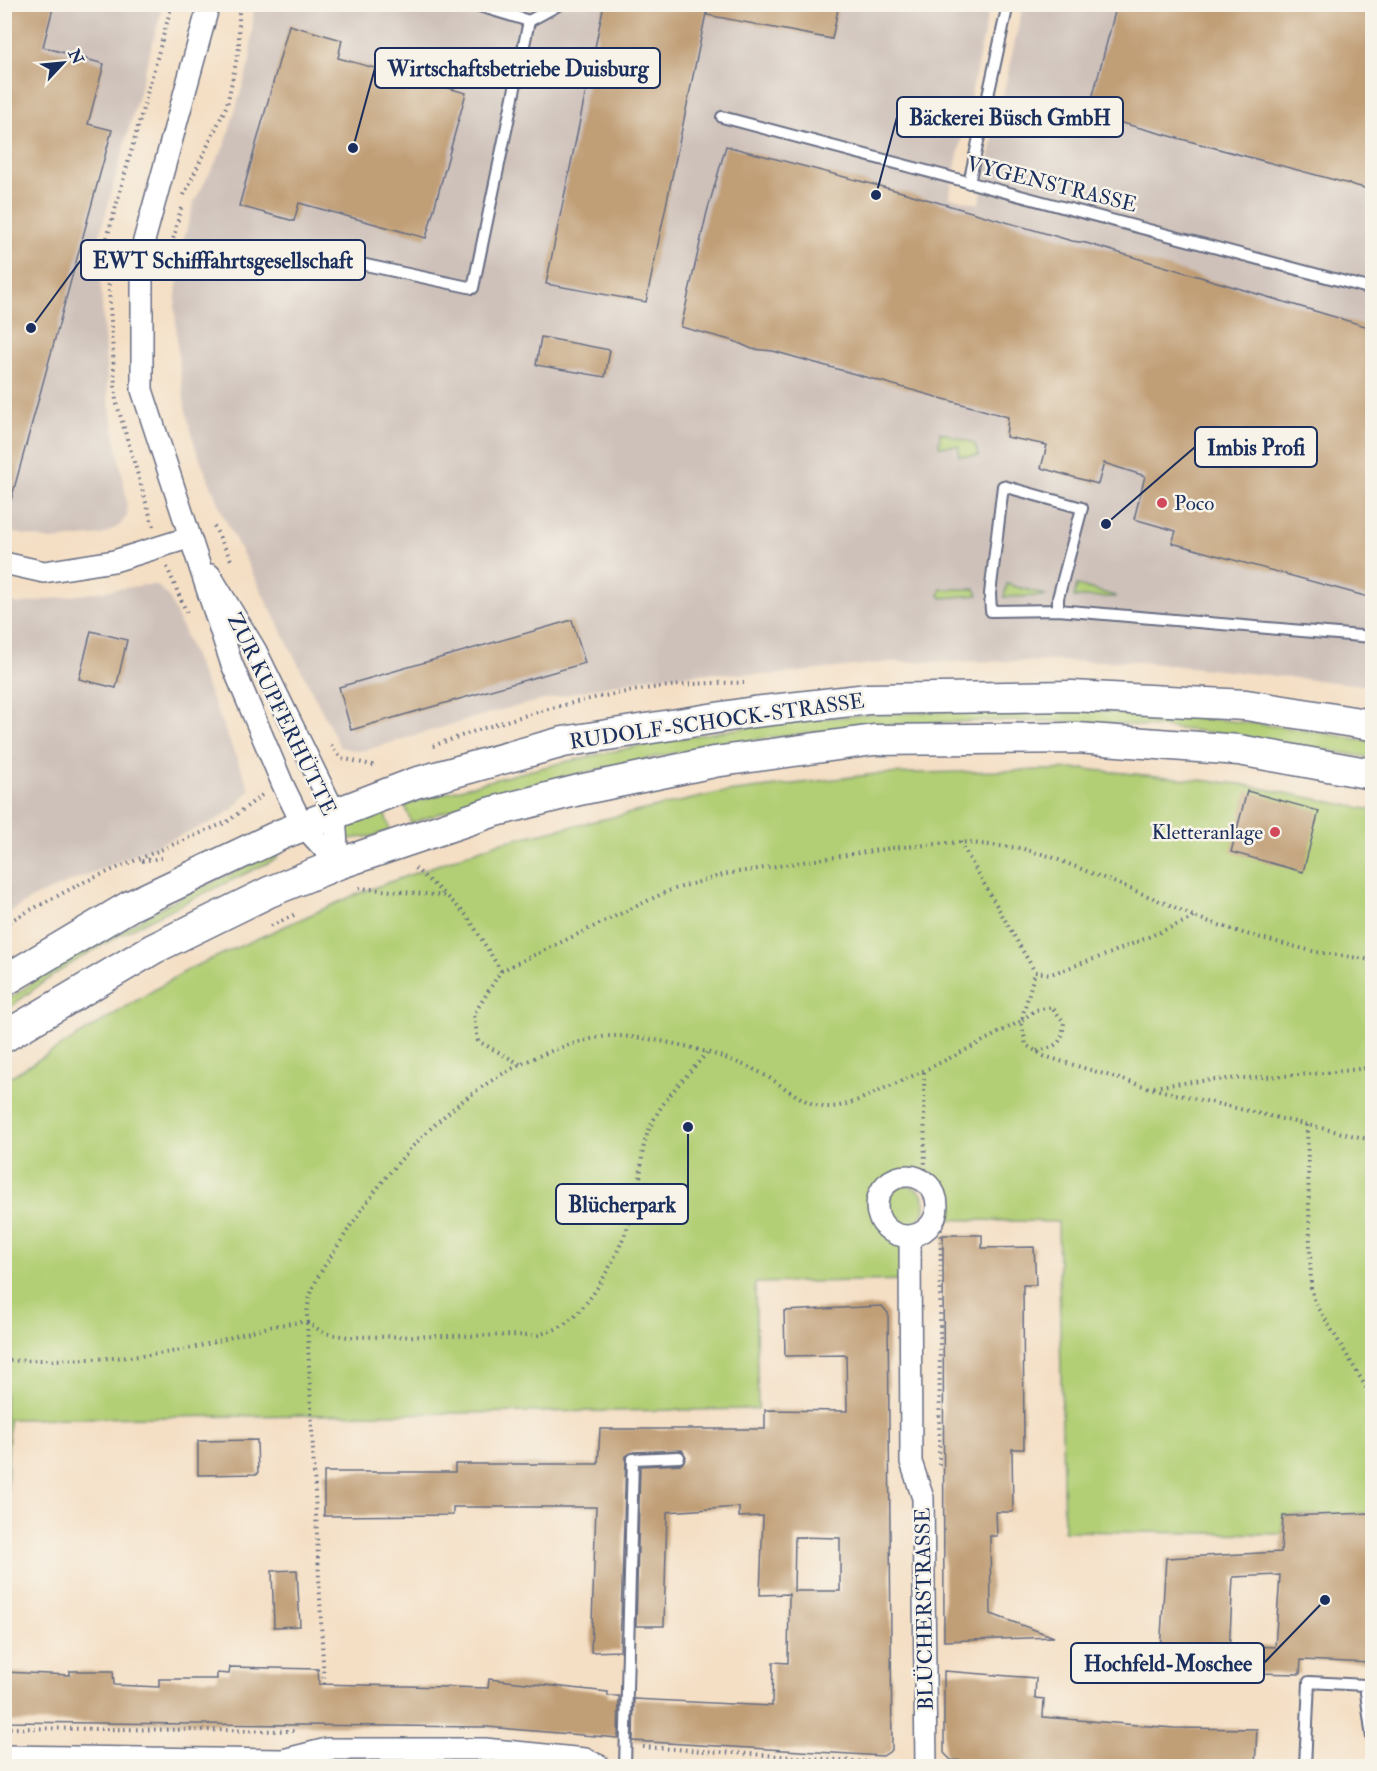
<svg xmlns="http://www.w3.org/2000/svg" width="1377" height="1771" viewBox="0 0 1377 1771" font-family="'IM FELL Double Pica',serif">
  <rect width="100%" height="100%" fill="#f7f3e8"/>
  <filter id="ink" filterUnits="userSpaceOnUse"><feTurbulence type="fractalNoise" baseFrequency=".0167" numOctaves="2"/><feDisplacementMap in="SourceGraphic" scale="12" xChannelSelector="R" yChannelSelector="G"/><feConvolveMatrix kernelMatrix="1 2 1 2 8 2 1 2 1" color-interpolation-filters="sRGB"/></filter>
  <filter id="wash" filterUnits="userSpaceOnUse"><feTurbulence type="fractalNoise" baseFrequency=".008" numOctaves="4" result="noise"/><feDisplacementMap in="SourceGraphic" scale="24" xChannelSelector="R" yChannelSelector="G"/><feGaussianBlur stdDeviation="1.35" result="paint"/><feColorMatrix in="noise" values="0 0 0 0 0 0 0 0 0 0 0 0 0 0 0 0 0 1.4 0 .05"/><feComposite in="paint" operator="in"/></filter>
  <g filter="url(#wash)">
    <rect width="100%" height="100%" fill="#f4dfc5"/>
    <g fill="#cec1ba">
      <polygon points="4,5 163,5 98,241 108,397 126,496 127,516 119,526 102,535 51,540 5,531"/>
      <polygon points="254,5 990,5 949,197 979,204 1023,5 1372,5 1372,686 1132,661 891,662 772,675 713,673 651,677 591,689 497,711 373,748 359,751 340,747 224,517 196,449 185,407 178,355 175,308 180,253 194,202 225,145 250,61"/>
      <polygon points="144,585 157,585 169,597 250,790 233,809 215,821 34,897 5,915 5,600 19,604"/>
    </g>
    <g fill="#b2cf75" stroke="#667f6a" stroke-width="1.5">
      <polygon points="940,432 974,443 979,456 959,456 959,446 939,446"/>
      <polygon points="1007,584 1045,595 1046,596 1004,597"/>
      <polygon points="1077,585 1115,596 1115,597 1074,597"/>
      <polygon points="941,589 975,589 978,595 942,598 939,595"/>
      <path d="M1074,710C1174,714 1273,722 1372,742V758C1302,746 1230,733 1159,727C906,706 651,741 411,823L405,805C555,760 708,726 864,715C934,710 1004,711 1074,710Z"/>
      <path d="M1082,769L1240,784L1372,810V1513L1283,1516L1282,1534L1064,1531L1058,1222L934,1219L937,1198C933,1193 930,1186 926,1182C892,1148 843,1229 910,1236V1280L755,1283L758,1409L9,1419L7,1501H5V1080L189,969L357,894L498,843L719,793L877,774Z"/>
      <polygon points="384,811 390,830 373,836 349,839 345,833 347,826"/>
      <path d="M274,853L278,855L276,859C183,904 83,945 5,1012V1002L54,968L168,904Z"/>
      <circle cx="906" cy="1205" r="19"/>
    </g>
    <g id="blocks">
      <g fill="#c09e76" fill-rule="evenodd">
        <polygon points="4,4 54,4 43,47 104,64 88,124 112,130 11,500 4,499"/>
        <polygon points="604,4 708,4 646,302 546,284"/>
        <polygon points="708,4 839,4 832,39 707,15"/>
        <polygon points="1117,4 1372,4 1372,190 1088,114"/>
        <polygon points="289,25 342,40 338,58 466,93 426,238 299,203 294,221 239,206"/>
        <polygon points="726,146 902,192 1072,241 1086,243 1372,328 1372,598 1172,543 1176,531 1134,519 1145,476 1104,463 1098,484 1041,468 1047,445 1006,437 1008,417 773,351 752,349 734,341 681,327 707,212"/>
        <polygon points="541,337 610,350 605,377 536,365"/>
        <polygon points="572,620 585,663 351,730 339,687"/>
        <polygon points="91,631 127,640 116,688 79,679"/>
        <polygon points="1247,791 1319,811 1303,872 1231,852"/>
        <polygon points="943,1235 982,1235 982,1248 1034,1247 1036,1285 1023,1285 1024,1449 1012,1449 1013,1512 996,1512 997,1536 990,1536 991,1614 1054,1637 944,1641"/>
        <path d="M882,1306L888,1313L892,1750L883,1756L633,1741L634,1699L772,1706L773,1662L788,1663L789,1594L760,1595L763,1516L739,1517V1507L667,1512L664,1626H636L640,1466L682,1464L686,1457L682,1450L633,1452L626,1456L620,1651L591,1652L596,1507H453V1515L324,1516V1472H455V1464H598L600,1429H765V1410L847,1411L846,1355L785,1356L784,1311ZM795,1537L840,1538V1591H794Z"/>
        <polygon points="257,1440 258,1474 198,1475 198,1441"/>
        <polygon points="1372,1513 1372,1663 1301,1660 1300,1674 1252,1673 1253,1646 1275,1647 1280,1575 1233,1577 1229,1655 1160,1651 1166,1558 1281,1552 1283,1516"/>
        <polygon points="297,1570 300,1626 274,1627 272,1571"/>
        <polygon points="230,1667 318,1669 319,1684 488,1688 489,1679 608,1692 608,1696 619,1696 618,1738 487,1727 4,1722 4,1672 70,1675 70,1671 113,1671 114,1685 159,1687 159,1679 217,1679 217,1673 229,1674"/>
        <polygon points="944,1671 1036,1678 1035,1698 1044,1699 1043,1717 1173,1728 1257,1729 1255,1767 1060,1767 951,1760 944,1753"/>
      </g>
    </g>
  </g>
  <g filter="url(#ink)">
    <use href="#blocks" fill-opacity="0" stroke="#676d82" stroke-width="1.5"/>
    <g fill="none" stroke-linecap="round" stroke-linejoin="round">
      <defs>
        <g id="service">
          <polyline points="529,21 560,4"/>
          <polyline points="722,117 1372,289"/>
          <polyline points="969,183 1008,4"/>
          <polyline points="305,252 473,288 529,21 473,4"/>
          <polyline points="1058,610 1058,598 1082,508 1003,486 990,594 991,611 1058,610 1372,637"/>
          <polyline points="625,1766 633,1459 679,1457"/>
          <polyline points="1305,1766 1309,1682 1365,1685 1372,1738"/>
        </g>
        <g id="minor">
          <polyline points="209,4 142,248 142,390 231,662 283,785 303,826 338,864"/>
          <polyline points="4,563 44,572 114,561 188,538"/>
          <polyline points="210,575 256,651 335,813 338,864"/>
          <circle cx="907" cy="1206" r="30"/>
          <polyline points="910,1236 911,1462 923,1498 926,1766"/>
          <polyline points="4,1756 283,1760 327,1749 485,1749 585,1759 600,1766"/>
        </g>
        <g id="secondary">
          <polyline points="4,981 130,906 282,834 415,783 563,742 754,712 868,699 1072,696 1246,705 1372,725"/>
          <polyline points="4,1037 153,949 269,892 338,864 492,812 579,790 714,762 874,740 1077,738 1239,750 1372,774"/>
        </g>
      </defs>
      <use href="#service" stroke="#676d82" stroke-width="14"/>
      <use href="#minor" stroke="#676d82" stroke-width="24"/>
      <use href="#secondary" stroke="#676d82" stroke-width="33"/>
      <g stroke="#676d82" stroke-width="4" stroke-dasharray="1.5 4.5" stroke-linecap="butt">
        <polyline points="184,195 227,105 239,48 239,4"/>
        <polyline points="168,274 170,252 181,208"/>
        <polyline points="153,526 116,401 106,242 172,4"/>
        <polyline points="214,526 232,562"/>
        <polyline points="167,567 188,616"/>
        <polyline points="331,745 341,758 376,766"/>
        <path d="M433,746C530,710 640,680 744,683"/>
        <polyline points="960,842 1035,972"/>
        <polyline points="142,861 161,858"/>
        <polyline points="415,868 445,895"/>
        <polyline points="359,888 447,896 468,917 501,971 474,1014 478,1041 520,1064"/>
        <polyline points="4,924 84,882 227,822 262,795"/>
        <polyline points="271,926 294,915"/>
        <polyline points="501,971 668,891 726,874 891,848 960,842 1020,848 1049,856 1170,905 1195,917 1246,934 1316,952 1372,960"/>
        <polyline points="1035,972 1051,974 1111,953 1195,917"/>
        <path d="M1037,1051C1058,1046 1062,1044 1064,1022L1052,1007L1035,1010L1021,1021L1026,1045L1044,1056L1150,1088L1372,1140"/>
        <polyline points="4,1071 14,1065"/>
        <polyline points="924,1072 925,1180"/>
        <path d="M1154,1087C1226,1075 1300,1079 1372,1067"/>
        <polyline points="1307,1125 1311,1288 1315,1302 1372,1397"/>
        <polyline points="925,1174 941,1198 939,1466"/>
        <polyline points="933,1233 941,1225"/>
        <path d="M307,1322L324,1333L348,1337L538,1335C546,1332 556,1330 563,1325C597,1304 631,1230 638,1192C642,1174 640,1155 646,1138C657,1104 684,1079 707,1053"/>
        <polyline points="307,1323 324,1684"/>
        <path d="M4,1361C63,1359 125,1361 182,1350C224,1342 264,1323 307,1322C306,1288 323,1269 341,1241C394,1156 467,1077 566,1046C582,1041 602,1035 619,1036C664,1039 714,1051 755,1070C776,1079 805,1107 827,1107C847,1107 865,1097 883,1089C930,1069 976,1045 1021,1021L1035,972"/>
        <polyline points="4,1728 294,1731"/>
        <polyline points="643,1747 901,1764"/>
      </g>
      <use href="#service" stroke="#fff" stroke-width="10"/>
      <use href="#minor" stroke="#fff" stroke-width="21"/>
      <use href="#secondary" stroke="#fff" stroke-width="30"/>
    </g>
  </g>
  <g fill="#d1495b" stroke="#f7f3e8" stroke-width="2">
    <circle cx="1162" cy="503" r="6"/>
    <circle cx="1275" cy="832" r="6"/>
  </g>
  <g text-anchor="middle" stroke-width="5" stroke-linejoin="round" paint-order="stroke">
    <g font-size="21" fill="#1b2f5e" stroke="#f7f3e8">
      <text transform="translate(1052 184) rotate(14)" y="7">VYGENSTRASSE</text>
      <text transform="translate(282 714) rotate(64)" y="7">ZUR KUPFERHÜTTE</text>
      <text transform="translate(717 721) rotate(-8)" y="7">RUDOLF-SCHOCK-STRASSE</text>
      <text transform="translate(924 1609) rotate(-91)" y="7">BLÜCHERSTRASSE</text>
    </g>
    <g font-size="21" fill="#1b2f5e" stroke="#f7f3e8" text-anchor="start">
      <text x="1174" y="510">Poco</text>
      <text x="1263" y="839" text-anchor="end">Kletteranlage</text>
    </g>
  </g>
  <path fill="none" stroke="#1b2f5e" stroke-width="2" d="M353 148L375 68M876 195L897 117M31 328L81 260M1106 524L1195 447M688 1127L688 1204M1325 1600L1264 1663"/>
  <g fill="#1b2f5e" stroke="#f7f3e8" stroke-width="2">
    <circle cx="353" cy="148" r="6"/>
    <circle cx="876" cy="195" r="6"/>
    <circle cx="31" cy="328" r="6"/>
    <circle cx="1106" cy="524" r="6"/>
    <circle cx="688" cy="1127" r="6"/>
    <circle cx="1325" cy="1600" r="6"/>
  </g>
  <g fill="#f7f3e8" stroke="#1b2f5e" stroke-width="2">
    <rect x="375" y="48" width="285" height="40" rx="6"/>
    <rect x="897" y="97" width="226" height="40" rx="6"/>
    <rect x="81" y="240" width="284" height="40" rx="6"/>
    <rect x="1195" y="427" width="122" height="40" rx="6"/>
    <rect x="556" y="1184" width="132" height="40" rx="6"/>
    <rect x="1071" y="1643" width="193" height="40" rx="6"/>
  </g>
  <g font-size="22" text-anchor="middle" font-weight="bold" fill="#1b2f5e">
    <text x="518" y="76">Wirtschaftsbetriebe Duisburg</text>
    <text x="1010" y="125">Bäckerei Büsch GmbH</text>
    <text x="223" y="268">EWT Schifffahrtsgesellschaft</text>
    <text x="1256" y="455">Imbis Profi</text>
    <text x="622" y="1212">Blücherpark</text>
    <text x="1168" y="1671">Hochfeld-Moschee</text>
  </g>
  <rect width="1377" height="1771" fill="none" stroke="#f7f3e8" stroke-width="24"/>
  <g transform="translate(63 63) rotate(64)" stroke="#f7f3e8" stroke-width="4.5" paint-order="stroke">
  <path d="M0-4.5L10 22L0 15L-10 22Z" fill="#1b2f5e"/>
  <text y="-9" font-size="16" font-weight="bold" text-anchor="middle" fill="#1b2f5e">N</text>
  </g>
</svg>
